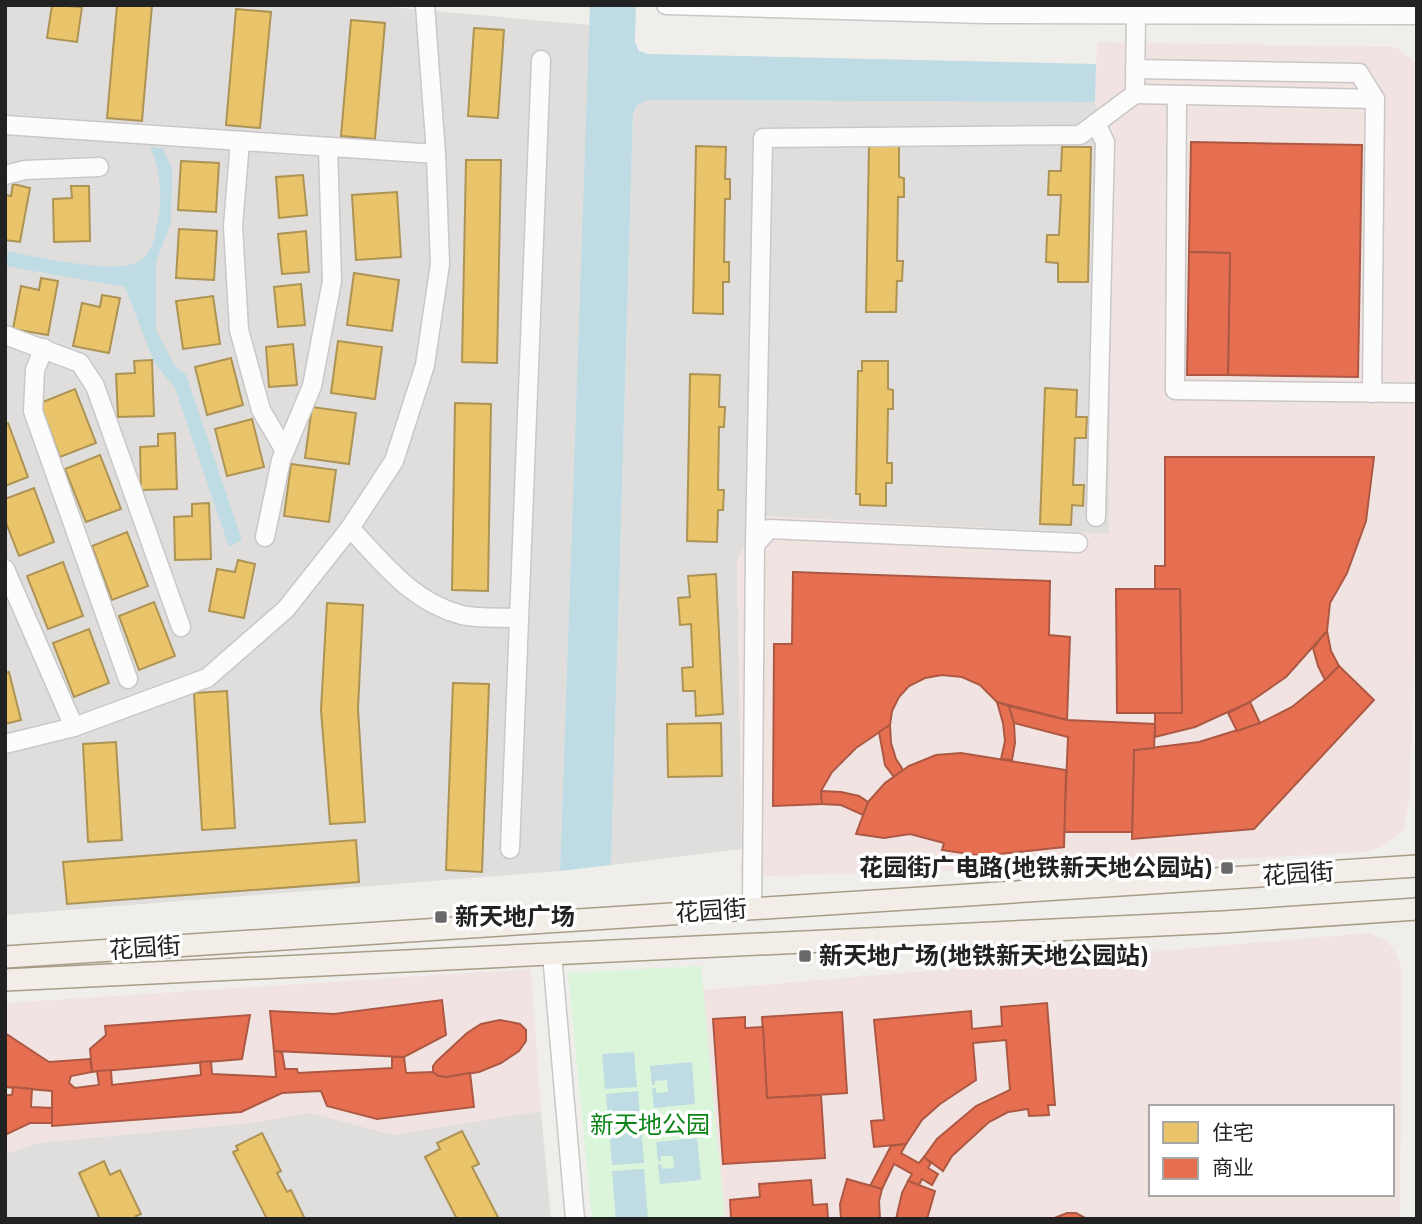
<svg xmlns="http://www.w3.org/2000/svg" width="1422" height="1224" viewBox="0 0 1422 1224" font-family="Overpass,'Noto Sans SC',sans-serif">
  <rect width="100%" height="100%" fill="#f0eeeb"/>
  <g fill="#dfdedc">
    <polygon points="5,5 367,5 590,25 560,871 5,915"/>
    <polygon points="646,100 1095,102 1113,141 1109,534 760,517 737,560 742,849 611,865 633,113 637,105"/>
    <polygon points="541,1111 551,1219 5,1219 5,1154 37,1143 258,1122 310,1112 393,1135"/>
  </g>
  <g fill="#f1e3e1" fill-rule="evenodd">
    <polygon points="1097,42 1396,47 1416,63 1417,580 1410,794 1404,828 1387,844 1368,852 1105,866 740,877 742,849 737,560 760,516 1109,534 1113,141 1095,102"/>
    <path d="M1368,933L1387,941L1398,956L1402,973L1400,1219H725L703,990ZM1151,1107H1392V1194H1151Z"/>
    <polygon points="531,969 541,1111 393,1135 310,1113 258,1122 37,1143 5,1154 5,1003"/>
  </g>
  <polygon fill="#daf5da" points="701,966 725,1219 592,1219 568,973"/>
  <g fill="#bfdbe3">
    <polygon points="590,5 636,5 635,42 639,51 648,54 1096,64 1095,102 647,100 637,105 633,113 611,865 560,871"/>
    <path d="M150,147L163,148L172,169L171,222L156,262V330L174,365L186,375L242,540L229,547L175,388L154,362L125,287L5,266V251C35,256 113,275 138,262C153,254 155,235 158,220C163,196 160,169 150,147Z"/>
    <polygon points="634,1052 637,1087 605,1089 602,1054"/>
    <polygon points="692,1062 695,1104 654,1108 652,1089 656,1088 656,1093 668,1092 667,1080 655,1081 655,1085 652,1085 650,1066"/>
    <polygon points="638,1091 644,1163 612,1165 606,1094"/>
    <polygon points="697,1138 701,1180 660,1184 658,1164 661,1164 662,1169 674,1168 673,1156 661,1156 661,1161 658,1161 656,1142"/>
    <polygon points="644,1169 648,1219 616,1219 612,1171"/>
  </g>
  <g fill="#e9c46a" stroke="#ad9354" stroke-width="2">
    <polygon points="52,5 82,7 77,42 47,38"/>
    <polygon points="117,5 152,5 142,121 107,118"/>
    <polygon points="236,9 271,12 260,128 226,125"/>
    <polygon points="351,20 385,23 375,139 341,136"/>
    <polygon points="474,28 504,30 498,118 468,116"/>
    <polygon points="869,145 899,145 899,177 904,178 904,197 898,197 897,261 903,261 902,281 897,281 896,312 866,312"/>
    <polygon points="696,146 726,147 725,179 730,179 730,199 725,199 724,262 729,262 729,282 723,282 723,314 693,313"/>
    <polygon points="1062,147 1091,147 1088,282 1058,282 1058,263 1046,262 1047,235 1059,235 1061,195 1048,195 1049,171 1061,171"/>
    <polygon points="466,160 501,160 497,363 462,362"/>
    <polygon points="181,161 219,163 216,212 178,210"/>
    <polygon points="303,175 307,215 279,218 276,177"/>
    <polygon points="13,184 30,188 20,242 5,240 5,195 11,196"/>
    <polygon points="71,186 89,186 90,241 54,242 53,199 72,198"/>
    <polygon points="397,192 401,257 356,260 352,195"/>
    <polygon points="179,229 217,231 214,280 176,278"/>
    <polygon points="306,231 309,272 282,274 278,234"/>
    <polygon points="354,273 399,280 392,331 347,325"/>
    <polygon points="41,278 58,281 48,335 13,329 21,286 39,290"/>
    <polygon points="301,284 305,325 278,327 274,287"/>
    <polygon points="102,295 120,298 109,353 73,346 82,303 100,307"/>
    <polygon points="213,296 220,344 183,349 176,301"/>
    <polygon points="338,341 382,347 375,399 331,393"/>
    <polygon points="293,344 297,385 269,387 266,347"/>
    <polygon points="231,358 243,405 207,415 195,367"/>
    <polygon points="152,360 154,416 118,417 116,374 135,373 134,361"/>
    <polygon points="862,361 888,361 888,389 893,390 893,409 888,409 887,463 892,463 892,483 886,483 886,506 860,505 860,494 856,494 858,371 862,371"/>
    <polygon points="690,374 720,375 719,407 725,407 724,427 719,427 718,490 724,490 723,510 718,510 717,542 687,541"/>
    <polygon points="1045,388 1077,390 1076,417 1087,417 1086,438 1075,438 1073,485 1084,485 1083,506 1072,505 1071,525 1040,524"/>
    <polygon points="75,389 96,443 60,457 40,403"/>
    <polygon points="455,403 491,404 488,591 452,590"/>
    <polygon points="312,407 356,413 349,464 305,458"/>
    <polygon points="252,419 264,467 227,476 215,429"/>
    <polygon points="8,423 28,477 5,486 5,424"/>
    <polygon points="175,433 177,489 141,490 140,447 158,446 158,434"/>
    <polygon points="100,455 121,509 86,522 65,469"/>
    <polygon points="291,464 336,470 329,522 284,516"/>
    <polygon points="34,488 54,542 19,556 5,520 5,499"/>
    <polygon points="209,503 211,559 175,560 174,517 192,516 192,504"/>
    <polygon points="127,532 148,586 112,600 92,546"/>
    <polygon points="238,560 255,564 244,618 209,611 217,569 235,572"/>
    <polygon points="63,562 83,616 48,629 27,576"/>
    <polygon points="716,574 723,714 696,716 695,691 683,691 682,668 693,667 691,624 680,625 678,598 690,597 688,576"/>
    <polygon points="154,602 175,656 139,670 119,616"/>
    <polygon points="327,603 363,605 358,709 365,822 330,824 321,710"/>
    <polygon points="89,629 109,683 74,697 53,643"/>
    <polygon points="9,672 21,720 5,724 5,673"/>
    <polygon points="453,683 489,684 482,872 446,870"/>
    <polygon points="227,691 235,828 202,830 194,693"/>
    <polygon points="721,723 722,776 668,777 667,724"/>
    <polygon points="116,742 122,840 88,842 83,744"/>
    <polygon points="356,840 359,882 67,904 63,862"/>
    <polygon points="462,1131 479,1164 472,1167 499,1219 457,1219 425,1157 440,1149 437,1143"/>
    <polygon points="262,1133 281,1171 277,1173 287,1192 291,1190 305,1219 267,1219 233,1152 238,1150 236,1146"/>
    <polygon points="104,1161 110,1175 120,1170 141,1214 136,1216 137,1219 100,1219 79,1173"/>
  </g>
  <g fill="#e76f51" stroke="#ac5843" stroke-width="2">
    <polygon points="1191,142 1362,145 1358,377 1228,375 1230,253 1189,252"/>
    <polygon points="1189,252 1230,253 1228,375 1187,375"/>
    <polygon points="1165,457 1374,457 1366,521 1347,573 1330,603 1327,631 1286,677 1250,702 1195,727 1155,737 1155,713 1182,713 1180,589 1155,589 1155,566 1165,566"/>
    <polygon points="793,572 1050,581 1049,635 1070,637 1067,720 997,702 980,685 962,677 942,675 925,678 909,686 899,697 892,711 890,725 856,748 832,772 821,791 822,804 773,806 774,644 792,644"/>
    <polygon points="1116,589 1180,589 1182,713 1117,713"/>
    <polygon points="1327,631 1331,651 1339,666 1325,680 1318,666 1313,648"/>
    <polygon points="1339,666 1374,700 1254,829 1132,839 1134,750 1199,742 1260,723 1292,707 1325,680"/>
    <polygon points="997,702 1009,706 1014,723 1015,743 1012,760 1001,759 1005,741 1003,723"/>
    <polygon points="1250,702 1260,723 1237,731 1228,713"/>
    <polygon points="1009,706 1067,720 1155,724 1154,748 1134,750 1132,832 1064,832 1068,737 1014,723"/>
    <polygon points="890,725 891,743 896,759 903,770 894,777 885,765 879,732"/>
    <polygon points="961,753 1066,770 1064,847 982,856 942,850 944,843 910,834 884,838 856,834 868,802 885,783 909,766 936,755"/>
    <polygon points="821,791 841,792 859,796 868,802 863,815 841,805 822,804"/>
    <polygon points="442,1000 446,1035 404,1057 274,1051 270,1011 334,1014"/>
    <polygon points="1047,1003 1055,1105 1048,1105 1049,1115 1029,1116 1028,1109 1008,1112 989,1122 952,1156 943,1171 924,1157 937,1139 976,1106 1010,1090 1006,1040 973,1043 976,1080 940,1104 922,1120 906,1144 874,1147 871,1121 884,1120 874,1020 971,1011 972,1029 1002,1026 1001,1007"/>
    <polygon points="842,1012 847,1093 767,1098 762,1017"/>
    <polygon points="250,1015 242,1059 92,1072 90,1049 106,1035 105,1026"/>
    <polygon points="745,1017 745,1028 763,1027 767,1098 821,1095 825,1158 723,1164 713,1019"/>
    <polygon points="500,1020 520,1024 526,1030 526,1041 519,1051 501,1063 479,1072 447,1077 438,1076 433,1072 433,1066 437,1061 467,1033 481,1024"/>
    <polygon points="5,1033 49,1062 90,1059 92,1072 71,1076 69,1083 75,1088 99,1085 97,1071 111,1070 112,1085 201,1075 200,1062 211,1061 212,1074 276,1077 274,1051 282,1052 285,1069 297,1069 298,1073 392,1068 392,1057 404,1057 406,1073 433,1072 438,1076 447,1077 470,1073 474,1107 377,1119 327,1106 321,1091 282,1093 241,1112 52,1126 52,1091 5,1087"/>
    <polygon points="13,1087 32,1089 31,1107 52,1108 52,1123 30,1123 5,1135 5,1095 12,1095"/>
    <polygon points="906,1144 901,1153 919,1163 924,1157 931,1163 928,1168 938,1174 932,1185 922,1179 919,1185 908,1181 912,1174 894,1164 882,1189 870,1186 891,1146"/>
    <polygon points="847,1179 882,1189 879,1201 880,1219 841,1219 840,1204"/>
    <polygon points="811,1180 813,1205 827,1204 828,1219 731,1219 730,1200 760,1197 759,1184"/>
    <polygon points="908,1181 935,1191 927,1219 896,1219 902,1193"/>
    <polygon points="1067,1213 1076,1213 1087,1219 1052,1219"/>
  </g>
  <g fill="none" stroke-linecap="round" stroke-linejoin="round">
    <defs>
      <g id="minor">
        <polyline points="666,5 985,14 1417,15"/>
        <polyline points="1136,14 1135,94 1375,99"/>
        <polyline points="1135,69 1359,73 1375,99 1372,393"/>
        <polyline points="1177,95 1175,390 1417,393"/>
        <polyline points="1096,123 1105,142 1096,517"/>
        <polyline points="5,125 436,154"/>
        <polyline points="240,141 233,226 239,330 261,410 285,451"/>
        <polyline points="5,175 25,170 99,167"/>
        <polyline points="5,335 80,363 95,386 181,627"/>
        <polyline points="44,348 35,370 33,411 128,679"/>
        <path d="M350,528C384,564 412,602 462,615C479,619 500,617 517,618"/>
        <polyline points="265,537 281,460 312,386 332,281 328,147"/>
        <polyline points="755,545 763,138 1080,135 1135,94"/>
        <polyline points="5,569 74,727"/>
        <polyline points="5,744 74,727 207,678 286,609 350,528 394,461 425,365 440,264 436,154 425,5"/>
        <polyline points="510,849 541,60"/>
        <polyline points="752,909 755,545 769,529 1078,543"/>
        <polyline points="552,954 575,1219"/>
      </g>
      <g id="major">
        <polyline points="5,957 1417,866"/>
        <polyline points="5,980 1223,922 1417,909"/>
      </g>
    </defs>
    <use href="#minor" stroke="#c9c8c7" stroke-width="21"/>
    <use href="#major" stroke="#a79c86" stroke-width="24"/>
    <use href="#minor" stroke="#fdfcfc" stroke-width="18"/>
    <use href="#major" stroke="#f3ede7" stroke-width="21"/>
  </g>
  <g fill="#6a6968" stroke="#fff" stroke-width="2.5">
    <rect x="1220" y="861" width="14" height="14" rx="3.5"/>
    <rect x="434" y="910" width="14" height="14" rx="3.5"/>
    <rect x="798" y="949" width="14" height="14" rx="3.5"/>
  </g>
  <g text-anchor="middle" stroke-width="7" stroke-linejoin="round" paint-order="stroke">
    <g font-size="24" font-weight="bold" fill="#222" stroke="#fff" text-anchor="start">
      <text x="1213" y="876" text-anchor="end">花园街广电路(地铁新天地公园站)</text>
      <text x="455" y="925">新天地广场</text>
      <text x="819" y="964">新天地广场(地铁新天地公园站)</text>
    </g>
    <g font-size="24" fill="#222" stroke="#fff">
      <text transform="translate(1298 874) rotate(-4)" y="8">花园街</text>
      <text transform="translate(711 911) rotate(-4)" y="8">花园街</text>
      <text transform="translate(145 948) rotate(-4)" y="8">花园街</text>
    </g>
    <g font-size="24" fill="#0c8416" stroke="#fff">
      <text x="650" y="1133">新天地公园</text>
    </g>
  </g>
  <rect width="1422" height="1224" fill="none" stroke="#222222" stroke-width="14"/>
  <rect x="1149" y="1105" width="245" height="91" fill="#ffffff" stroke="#a7a7a7" stroke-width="2"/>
  <rect x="1163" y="1122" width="35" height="21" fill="#e9c46a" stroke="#a7a7a7" stroke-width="2"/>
  <text x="1212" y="1140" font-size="21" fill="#222222">住宅</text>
  <rect x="1163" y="1158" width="35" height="21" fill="#e76f51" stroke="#a7a7a7" stroke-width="2"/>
  <text x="1212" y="1175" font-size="21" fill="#222222">商业</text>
</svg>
